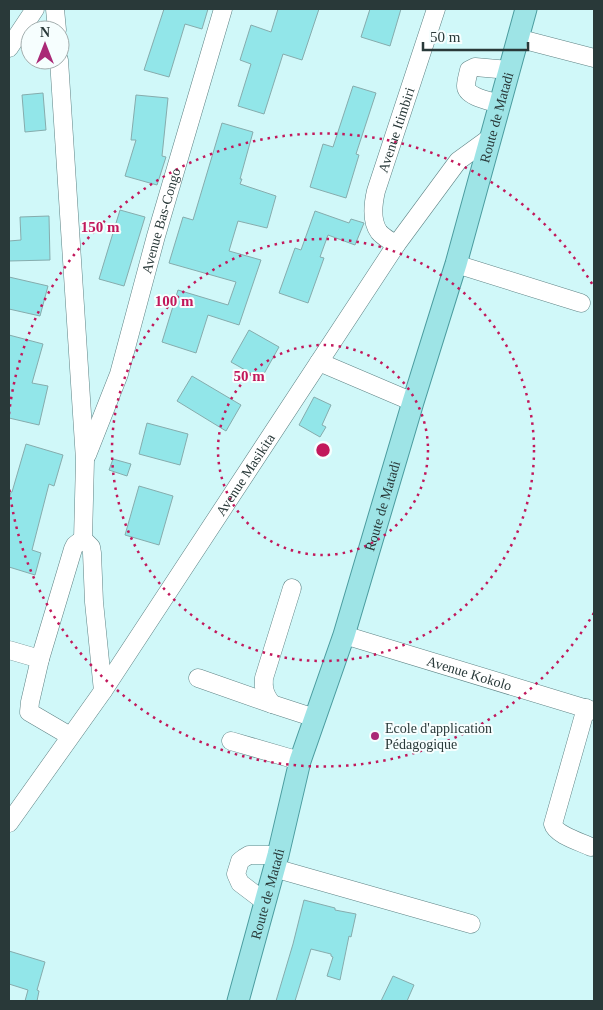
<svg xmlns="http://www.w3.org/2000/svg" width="603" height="1010" viewBox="0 0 603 1010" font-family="Georgia,serif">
  <rect width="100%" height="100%" fill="#d0f8f9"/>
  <g fill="#92e6e9" stroke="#86acad">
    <polygon points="164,9 208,9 202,29 185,24 169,77 144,70"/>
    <polygon points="278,9 319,9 302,60 283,54 264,114 238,106 251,64 240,60 251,25 271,32"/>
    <polygon points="370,9 401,9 390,46 361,37"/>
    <polygon points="353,86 376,93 356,154 359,155 346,198 310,187 323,144 333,147"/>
    <polygon points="43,93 46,130 25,132 22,95"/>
    <polygon points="136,95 168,98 162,156 166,157 157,185 125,176 136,140 131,140"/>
    <polygon points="222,123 253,132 240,179 242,179 240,184 276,196 267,228 238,221 229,251 261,260 239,325 208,315 196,353 162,342 178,290 228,305 236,282 169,263 183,217 193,220"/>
    <polygon points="120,210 145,217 124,286 99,279"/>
    <polygon points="315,211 349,223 351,219 364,223 355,245 328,235 320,257 324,258 308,303 279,293 295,248 301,250"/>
    <polygon points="49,216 50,260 9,261 9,241 21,240 20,217"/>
    <polygon points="9,277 48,286 40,316 9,309"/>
    <polygon points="249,330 279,347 261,379 231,362"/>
    <polygon points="9,335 43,344 32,383 48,386 39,425 9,418"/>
    <polygon points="192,376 241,405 226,431 177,401"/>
    <polygon points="314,397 331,405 322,425 326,427 320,437 299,425"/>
    <polygon points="147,423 188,434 180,465 139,454"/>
    <polygon points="26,444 63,455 54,486 49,484 32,550 41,553 35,575 9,567 9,499 11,492 12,492"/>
    <polygon points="113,459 131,464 127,476 109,470"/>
    <polygon points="139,486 173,496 159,545 125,535"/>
    <polygon points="304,900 335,908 335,910 356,914 351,937 349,936 340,980 327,976 333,957 331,956 331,954 311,949 295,1001 276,1001 293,944"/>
    <polygon points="9,951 45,962 37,990 39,991 37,1001 25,1001 28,990 9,984"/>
    <polygon points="393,976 414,985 407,1001 381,1001"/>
  </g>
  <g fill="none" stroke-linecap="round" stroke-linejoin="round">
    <defs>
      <g id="minor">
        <polyline points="55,9 57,30"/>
        <polyline points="517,38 594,58"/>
        <polyline points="9,48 35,9"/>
        <polyline points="59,60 85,460 83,539 91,547 92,553 94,602 103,691"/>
        <path d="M500,104C491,101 466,97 466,86C466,81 468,75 469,70L475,67L509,70"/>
        <path id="s1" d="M396,245C391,241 383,237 379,232C371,221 373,204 376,191L436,9"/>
        <polyline points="456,264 581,303"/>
        <polyline points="319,362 413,402"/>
        <path id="s2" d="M87,455L119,374L156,236L223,9"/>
        <path id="s3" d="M344,635L594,711"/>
        <polyline points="9,650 40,659"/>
        <polyline points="198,678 272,704 315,718"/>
        <path d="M272,704C265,695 263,689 264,678L292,588"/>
        <path d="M586,708L553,824C556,835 581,842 591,847"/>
        <polyline points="70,736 29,712 30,702 40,659 73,549 75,545 83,539"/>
        <polyline points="231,741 300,761"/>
        <path id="s4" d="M9,823L103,691L396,245L458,161L491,137"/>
        <polyline points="274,868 471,924"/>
        <polyline points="265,902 240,883 236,874 240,861 244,858 249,855 278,855"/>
      </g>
      <g id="major">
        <path id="s5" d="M238,1001L278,855L300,761L344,635L413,402L456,264L526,9"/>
      </g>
    </defs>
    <use href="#minor" stroke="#5f8385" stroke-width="19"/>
    <use href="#major" stroke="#4b9c9f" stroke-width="23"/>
    <use href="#minor" stroke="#fff" stroke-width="18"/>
    <use href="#major" stroke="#9ee4e6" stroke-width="21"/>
  </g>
  <g fill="none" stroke="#c2185b" stroke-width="2.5" stroke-dasharray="2.5 5">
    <circle cx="323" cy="450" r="105"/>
    <circle cx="323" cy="450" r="211"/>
    <path d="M594 613A316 316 0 0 1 9 486M9 414A316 316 0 0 1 594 287"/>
  </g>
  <circle fill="#aa2976" stroke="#f6fefe" stroke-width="2" cx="375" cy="736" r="5"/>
  <g text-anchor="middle" stroke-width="4" stroke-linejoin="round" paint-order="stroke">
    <g font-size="14" fill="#293939" stroke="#f6fefe">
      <text dy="5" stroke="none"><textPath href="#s5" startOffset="921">Route de Matadi</textPath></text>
      <text dy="5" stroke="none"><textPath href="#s1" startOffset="128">Avenue Itimbiri</textPath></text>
      <text dy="5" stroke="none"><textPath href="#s2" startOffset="246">Avenue Bas-Congo</textPath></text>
      <text dy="5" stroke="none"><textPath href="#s4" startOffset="421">Avenue Masikita</textPath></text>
      <text dy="5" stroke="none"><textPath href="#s5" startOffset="516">Route de Matadi</textPath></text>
      <text dy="5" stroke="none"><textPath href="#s3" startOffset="131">Avenue Kokolo</textPath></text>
      <text dy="5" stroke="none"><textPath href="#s5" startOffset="111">Route de Matadi</textPath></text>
    </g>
    <g font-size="14" fill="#293939" stroke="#f6fefe" text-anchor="start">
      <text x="385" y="733">Ecole d'application<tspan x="385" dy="16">Pédagogique</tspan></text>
    </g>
  </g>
  <circle cx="323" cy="450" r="8" fill="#c2185b" stroke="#f6fefe" stroke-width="2.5"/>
  <g font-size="15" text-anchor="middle" font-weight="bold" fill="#c2185b" stroke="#f6fefe" stroke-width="4" stroke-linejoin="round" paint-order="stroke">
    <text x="100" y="232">150 m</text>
    <text x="174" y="306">100 m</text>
    <text x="249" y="381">50 m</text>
  </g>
  <rect width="603" height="1010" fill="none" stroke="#293939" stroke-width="20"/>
  <g transform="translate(45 45)"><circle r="24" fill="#f6fefe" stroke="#a4afaf"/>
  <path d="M0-4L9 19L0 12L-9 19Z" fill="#aa2976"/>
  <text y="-8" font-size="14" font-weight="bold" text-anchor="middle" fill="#293939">N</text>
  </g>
  <path d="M423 42v8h105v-8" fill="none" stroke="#293939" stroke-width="2.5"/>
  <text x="430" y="42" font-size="15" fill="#293939" stroke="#f6fefe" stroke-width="4" paint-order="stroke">50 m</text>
</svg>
